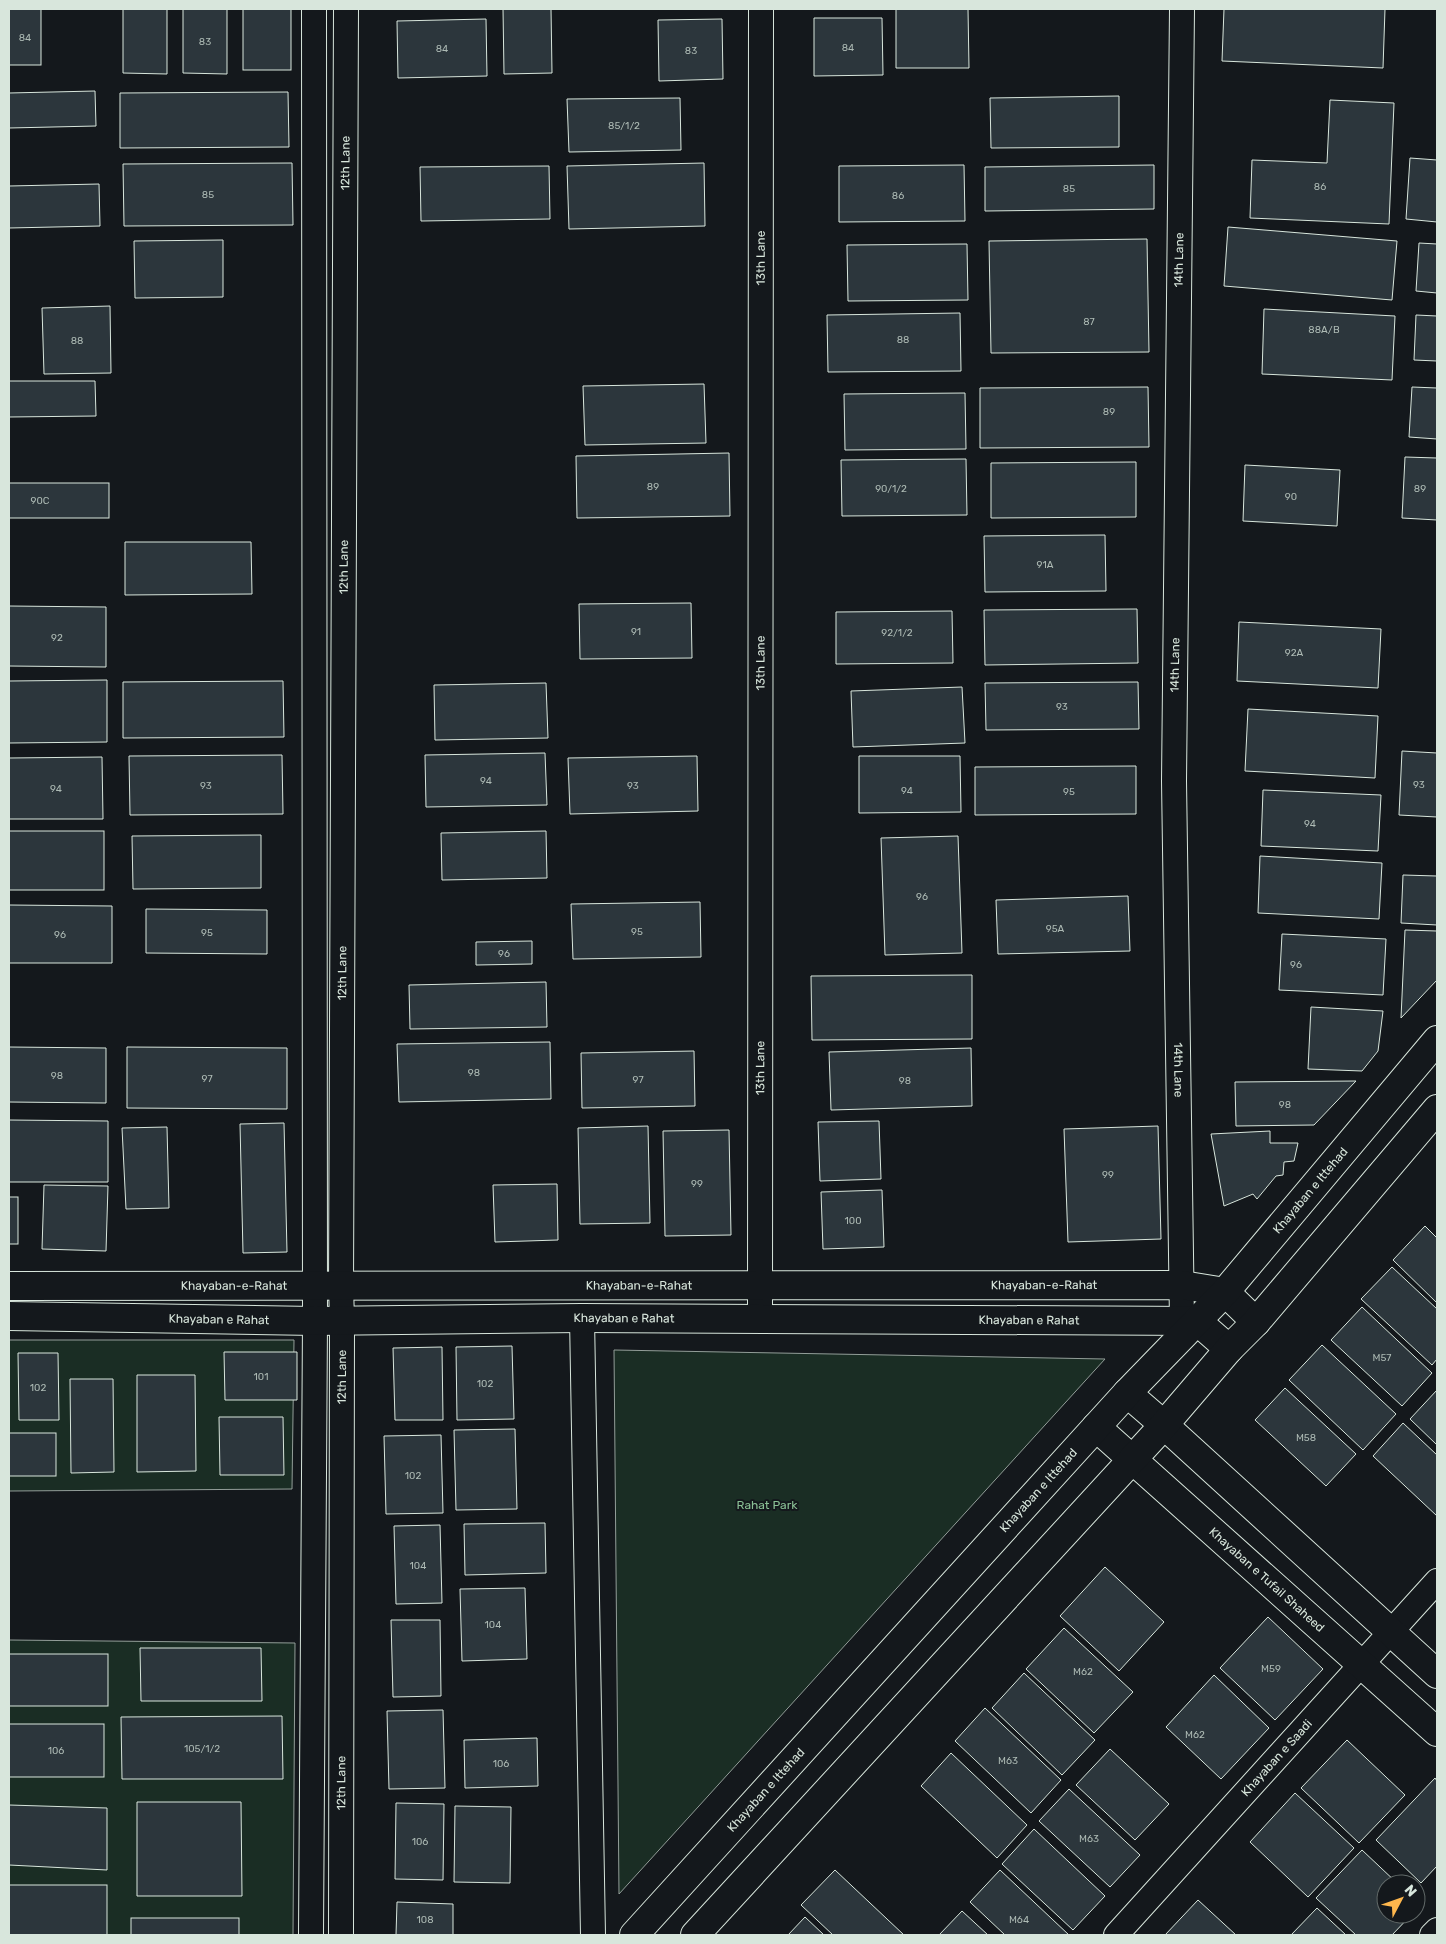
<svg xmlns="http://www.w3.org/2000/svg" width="1446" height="1944" viewBox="0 0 1446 1944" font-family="Rubik,sans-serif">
  <rect width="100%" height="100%" fill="#14181c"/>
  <g fill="#1a2d24" stroke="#939e99">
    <polygon points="9,1340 294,1340 292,1489 9,1491"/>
    <polygon points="614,1350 1105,1359 619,1894"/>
    <polygon points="9,1640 295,1643 293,1935 9,1935"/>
  </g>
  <g fill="#2c363c" stroke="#d8e6dc">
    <rect x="9" y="9" width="32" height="56"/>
    <polygon points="123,9 167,9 167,74 123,73"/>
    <polygon points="183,9 227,9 227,74 183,73"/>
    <rect x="243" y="9" width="48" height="61"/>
    <polygon points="503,9 551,9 552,73 504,74"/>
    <polygon points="896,9 968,9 969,68 896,68"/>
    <polygon points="1224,9 1385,9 1383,68 1222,61"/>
    <polygon points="814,18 882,18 883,75 814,76"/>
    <polygon points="486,19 487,76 398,78 397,21"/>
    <polygon points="722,19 723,79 659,81 658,20"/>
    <polygon points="95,91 96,126 9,128 9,93"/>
    <polygon points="288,92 289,147 120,148 120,93"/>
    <polygon points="1119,96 1119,147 991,148 990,98"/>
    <polygon points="680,98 681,150 569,152 567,99"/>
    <polygon points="1330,100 1394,103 1389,224 1250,218 1252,160 1327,163"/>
    <polygon points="1410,158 1437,160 1437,222 1406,219"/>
    <polygon points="292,163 293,225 124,226 123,164"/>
    <polygon points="704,163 705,226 569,229 567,166"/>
    <polygon points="964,165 965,221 839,222 839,166"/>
    <polygon points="1154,165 1154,209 985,211 985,167"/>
    <polygon points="549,166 550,219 421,221 420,167"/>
    <polygon points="99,184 100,226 9,228 9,186"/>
    <polygon points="1228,227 1397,241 1392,300 1224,286"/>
    <polygon points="1147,239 1149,352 991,353 989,241"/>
    <polygon points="223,240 223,297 135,298 134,241"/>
    <polygon points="1419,243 1437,244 1437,293 1416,291"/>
    <polygon points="967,244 968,300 848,301 847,245"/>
    <polygon points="110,306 111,373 44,374 42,308"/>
    <polygon points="1264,309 1395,316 1392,380 1262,374"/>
    <polygon points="960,313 961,371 828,372 827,315"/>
    <polygon points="1416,315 1437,316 1437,361 1414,360"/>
    <polygon points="9,381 95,381 96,416 9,417"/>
    <polygon points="704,384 706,443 585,445 583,386"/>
    <polygon points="1148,387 1149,447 980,448 980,388"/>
    <polygon points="1412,387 1437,388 1437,439 1409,437"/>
    <polygon points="965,393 966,449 845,450 844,394"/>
    <polygon points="729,453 730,516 577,518 576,456"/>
    <polygon points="1405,457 1437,458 1437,520 1402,518"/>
    <polygon points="966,459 967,515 842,516 841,460"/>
    <polygon points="1136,462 1136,517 991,518 991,463"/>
    <polygon points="1245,465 1340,470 1337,526 1243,521"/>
    <rect x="9" y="483" width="100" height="35"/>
    <polygon points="1105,535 1106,591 985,592 984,536"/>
    <polygon points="125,542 251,542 252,594 125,595"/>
    <polygon points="691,603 692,658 580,659 579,604"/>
    <polygon points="9,606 106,607 106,667 9,666"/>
    <polygon points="1137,609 1138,663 985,665 984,610"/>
    <polygon points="952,611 953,663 836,664 836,612"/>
    <polygon points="1239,622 1381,629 1378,688 1237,681"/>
    <polygon points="107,680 107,742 9,743 9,681"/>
    <polygon points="283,681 284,737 123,738 123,682"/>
    <polygon points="1138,682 1139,729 986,730 985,683"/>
    <polygon points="546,683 548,738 435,740 434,685"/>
    <polygon points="962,687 965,743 853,747 851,691"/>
    <polygon points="1248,709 1378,716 1375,778 1245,771"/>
    <polygon points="1402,751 1437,753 1437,817 1399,815"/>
    <polygon points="545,753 547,805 426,807 425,755"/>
    <polygon points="282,755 283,814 130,815 129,756"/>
    <polygon points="697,756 698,811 570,814 568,758"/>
    <polygon points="859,756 960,756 961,812 859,813"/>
    <polygon points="102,757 103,819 9,819 9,758"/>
    <polygon points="1136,766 1136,814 975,815 975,767"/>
    <polygon points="1263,790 1381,795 1378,851 1261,846"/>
    <rect x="9" y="831" width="95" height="59"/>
    <polygon points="546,831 547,878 442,880 441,833"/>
    <polygon points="261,835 261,888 133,889 132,836"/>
    <polygon points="958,836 962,953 885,955 881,838"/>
    <polygon points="1260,856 1382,863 1379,919 1258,913"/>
    <polygon points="1403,875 1437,876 1437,925 1401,923"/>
    <polygon points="1128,896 1130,951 998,954 996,900"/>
    <polygon points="700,902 701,957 573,959 571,904"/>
    <polygon points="9,905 112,906 112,963 9,963"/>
    <polygon points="146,909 267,910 267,954 146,953"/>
    <polygon points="1405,930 1437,931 1437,980 1401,1018"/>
    <polygon points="1282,934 1386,939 1383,995 1279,990"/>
    <polygon points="532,941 532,964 476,965 476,942"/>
    <polygon points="972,975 972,1039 812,1040 811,976"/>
    <polygon points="546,982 547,1027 410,1029 409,985"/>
    <polygon points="1311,1007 1383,1011 1378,1051 1362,1071 1308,1069"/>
    <polygon points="550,1042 551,1099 399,1102 397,1044"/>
    <polygon points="9,1047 106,1048 106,1103 9,1102"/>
    <polygon points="127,1047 287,1048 287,1109 127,1108"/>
    <polygon points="971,1048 972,1106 831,1110 829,1052"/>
    <polygon points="694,1051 695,1106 582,1108 581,1053"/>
    <polygon points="1356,1081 1314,1125 1236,1126 1235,1082"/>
    <polygon points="9,1120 108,1121 108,1182 9,1182"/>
    <polygon points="879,1121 881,1179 820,1181 818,1122"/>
    <polygon points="284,1123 287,1252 243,1253 240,1124"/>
    <polygon points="648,1126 650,1223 580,1224 578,1128"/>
    <polygon points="1158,1126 1161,1239 1068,1242 1064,1129"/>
    <polygon points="167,1127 169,1208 126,1209 122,1128"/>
    <polygon points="729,1130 731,1235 665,1236 663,1131"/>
    <polygon points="1270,1131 1270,1143 1298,1143 1294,1161 1284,1162 1283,1175 1276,1176 1257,1199 1253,1194 1224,1206 1211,1134"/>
    <polygon points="557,1184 558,1240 495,1242 493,1185"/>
    <polygon points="44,1185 108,1186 106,1251 42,1249"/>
    <polygon points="882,1190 884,1247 823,1249 821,1192"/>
    <rect x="9" y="1197" width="9" height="47"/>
    <polygon points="1425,1226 1437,1238 1437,1303 1393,1260"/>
    <polygon points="1392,1267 1437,1309 1437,1359 1432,1365 1361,1299"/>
    <polygon points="1362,1307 1432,1373 1402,1406 1331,1340"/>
    <polygon points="1322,1345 1396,1414 1363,1450 1289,1380"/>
    <polygon points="512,1346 514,1419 457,1420 456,1347"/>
    <polygon points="442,1347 443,1420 395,1420 393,1348"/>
    <polygon points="224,1352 297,1352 297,1400 225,1400"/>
    <polygon points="18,1353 58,1353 59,1420 19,1420"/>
    <polygon points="137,1375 195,1375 196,1471 137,1472"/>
    <polygon points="70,1379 113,1379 114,1472 71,1473"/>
    <polygon points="1285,1388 1356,1454 1326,1486 1255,1420"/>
    <polygon points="1437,1390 1437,1445 1410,1419"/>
    <polygon points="219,1417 283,1417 284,1475 220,1475"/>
    <polygon points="1403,1423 1437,1455 1437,1516 1373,1456"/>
    <polygon points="515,1429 517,1509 456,1510 454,1430"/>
    <rect x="9" y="1433" width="47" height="43"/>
    <polygon points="441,1435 443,1513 386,1514 384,1436"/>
    <polygon points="545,1523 546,1573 465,1575 464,1524"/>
    <polygon points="440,1525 442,1603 396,1604 394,1526"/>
    <polygon points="1105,1567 1164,1622 1119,1671 1060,1616"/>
    <polygon points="525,1588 527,1659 462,1661 460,1589"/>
    <polygon points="1268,1617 1323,1669 1275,1720 1220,1668"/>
    <polygon points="391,1620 440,1620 441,1696 393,1697"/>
    <polygon points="1064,1628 1133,1692 1094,1733 1026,1669"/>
    <polygon points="140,1648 261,1648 262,1701 141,1701"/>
    <rect x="9" y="1654" width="99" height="52"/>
    <polygon points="1024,1673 1095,1740 1062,1775 992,1708"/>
    <polygon points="1214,1675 1269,1728 1221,1779 1166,1727"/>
    <polygon points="985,1708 1061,1780 1031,1813 955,1741"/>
    <polygon points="443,1710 445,1788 389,1789 387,1711"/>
    <polygon points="282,1716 283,1779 122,1779 121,1717"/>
    <rect x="9" y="1724" width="95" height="53"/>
    <polygon points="537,1738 538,1786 465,1788 464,1740"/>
    <polygon points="1347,1740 1405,1795 1359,1843 1301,1788"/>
    <polygon points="1110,1749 1169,1804 1135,1840 1076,1785"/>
    <polygon points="951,1753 1027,1825 997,1858 921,1786"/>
    <polygon points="1435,1778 1437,1781 1437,1866 1421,1883 1376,1840"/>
    <polygon points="1069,1789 1140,1855 1110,1887 1039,1821"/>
    <polygon points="1295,1793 1354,1848 1308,1897 1250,1842"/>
    <polygon points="137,1802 241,1802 242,1896 137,1896"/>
    <polygon points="396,1803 444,1804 443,1880 395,1879"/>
    <polygon points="9,1805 107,1808 107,1870 9,1865"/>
    <polygon points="455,1806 511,1807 510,1883 454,1882"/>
    <polygon points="1034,1829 1105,1896 1073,1930 1002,1864"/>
    <polygon points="1362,1850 1398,1884 1386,1884 1386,1914 1412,1914 1392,1935 1356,1935 1316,1898"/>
    <polygon points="835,1870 904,1935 833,1935 801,1905"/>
    <polygon points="1000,1870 1069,1935 1005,1935 970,1902"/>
    <rect x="9" y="1885" width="98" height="50"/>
    <polygon points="1198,1900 1236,1935 1165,1935"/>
    <polygon points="397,1902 453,1904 453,1935 396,1935"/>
    <polygon points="1317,1908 1346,1935 1291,1935"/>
    <polygon points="962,1911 988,1935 939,1935"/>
    <polygon points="805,1917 824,1935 788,1935"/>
    <rect x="131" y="1918" width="108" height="17"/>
  </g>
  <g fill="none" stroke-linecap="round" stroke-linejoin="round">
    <defs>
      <g id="street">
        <path id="s1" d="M1182,9L1174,781L1182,1321"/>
        <polyline points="582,1318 593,1935"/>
        <path id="s2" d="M760,1318L761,9"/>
        <polyline points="311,1935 315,1321 314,9"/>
        <path id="s3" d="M341,1935L342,1320L341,1286L346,9"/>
        <path id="s4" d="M1116,1935L1437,1581"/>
        <polyline points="1432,1935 1437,1930"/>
      </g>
      <g id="secondary">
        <path id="s5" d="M9,1286L1182,1285L1225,1292L1256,1322"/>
        <path id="s6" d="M9,1316L315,1321L582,1318L1197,1321L1229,1349"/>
        <polyline points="1127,1393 1164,1425 1437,1674"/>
        <path id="s7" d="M1096,1427L1437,1732"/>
      </g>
      <g id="primary">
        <path id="s8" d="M634,1935L1127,1393L1225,1292L1437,1040"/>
        <polyline points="695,1935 1164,1425 1229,1349 1256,1322 1437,1109"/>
      </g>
    </defs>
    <use href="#street" stroke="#d8e6dc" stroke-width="26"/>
    <use href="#secondary" stroke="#d8e6dc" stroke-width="30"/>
    <use href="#primary" stroke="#d8e6dc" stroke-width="30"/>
    <use href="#street" stroke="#14181c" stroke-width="24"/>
    <use href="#secondary" stroke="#14181c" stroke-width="28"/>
    <use href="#primary" stroke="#14181c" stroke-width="28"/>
  </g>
  <g text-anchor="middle" stroke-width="4" stroke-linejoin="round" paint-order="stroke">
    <g font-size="10" fill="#adbab4">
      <text x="25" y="41">84</text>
      <text x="205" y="45">83</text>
      <text x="848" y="51">84</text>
      <text x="442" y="52">84</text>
      <text x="691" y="54">83</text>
      <text x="624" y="129">85/1/2</text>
      <text x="1320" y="190">86</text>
      <text x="1069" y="192">85</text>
      <text x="208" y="198">85</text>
      <text x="898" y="199">86</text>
      <text x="1089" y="325">87</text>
      <text x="1324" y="333">88A/B</text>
      <text x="903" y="343">88</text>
      <text x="77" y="344">88</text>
      <text x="1109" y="415">89</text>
      <text x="653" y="490">89</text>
      <text x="891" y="492">90/1/2</text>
      <text x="1420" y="492">89</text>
      <text x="1291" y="500">90</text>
      <text x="40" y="504">90C</text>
      <text x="1045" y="568">91A</text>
      <text x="636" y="635">91</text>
      <text x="897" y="636">92/1/2</text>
      <text x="57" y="641">92</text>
      <text x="1294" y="656">92A</text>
      <text x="1062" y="710">93</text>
      <text x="486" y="784">94</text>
      <text x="1419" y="788">93</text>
      <text x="206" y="789">93</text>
      <text x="633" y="789">93</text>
      <text x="56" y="792">94</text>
      <text x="907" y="794">94</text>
      <text x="1069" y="795">95</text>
      <text x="1310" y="827">94</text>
      <text x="922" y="900">96</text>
      <text x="1055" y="932">95A</text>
      <text x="637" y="935">95</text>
      <text x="207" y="936">95</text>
      <text x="60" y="938">96</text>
      <text x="504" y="957">96</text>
      <text x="1296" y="968">96</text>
      <text x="474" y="1076">98</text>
      <text x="57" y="1079">98</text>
      <text x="207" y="1082">97</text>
      <text x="638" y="1083">97</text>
      <text x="905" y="1084">98</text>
      <text x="1285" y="1108">98</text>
      <text x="1108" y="1178">99</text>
      <text x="697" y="1187">99</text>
      <text x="853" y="1224">100</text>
      <text x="1382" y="1361">M57</text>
      <text x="261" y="1380">101</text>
      <text x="485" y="1387">102</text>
      <text x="38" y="1391">102</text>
      <text x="1306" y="1441">M58</text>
      <text x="413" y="1479">102</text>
      <text x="418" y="1569">104</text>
      <text x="493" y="1628">104</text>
      <text x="1271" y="1672">M59</text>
      <text x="1083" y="1675">M62</text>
      <text x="1195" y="1738">M62</text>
      <text x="202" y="1752">105/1/2</text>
      <text x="56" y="1754">106</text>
      <text x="1008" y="1764">M63</text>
      <text x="501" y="1767">106</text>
      <text x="1089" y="1842">M63</text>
      <text x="420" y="1845">106</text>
      <text x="425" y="1923">108</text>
      <text x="1019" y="1923">M64</text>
    </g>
    <g font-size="12" fill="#d8e6dc" stroke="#14181c">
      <text dy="4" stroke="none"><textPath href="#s3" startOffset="1772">12th Lane</textPath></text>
      <text dy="4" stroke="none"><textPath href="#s2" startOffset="1060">13th Lane</textPath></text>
      <text transform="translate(1179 260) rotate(-89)" y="4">14th Lane</text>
      <text dy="4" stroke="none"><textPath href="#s3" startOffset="1368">12th Lane</textPath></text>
      <text dy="4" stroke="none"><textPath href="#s2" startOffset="655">13th Lane</textPath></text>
      <text transform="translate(1175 665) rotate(-89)" y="4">14th Lane</text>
      <text dy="4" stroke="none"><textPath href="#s3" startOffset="962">12th Lane</textPath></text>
      <text dy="4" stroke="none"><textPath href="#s2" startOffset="250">13th Lane</textPath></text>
      <text dy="4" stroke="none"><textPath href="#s1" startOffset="1061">14th Lane</textPath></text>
      <text dy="4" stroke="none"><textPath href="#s8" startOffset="1006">Khayaban e Ittehad</textPath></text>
      <text dy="4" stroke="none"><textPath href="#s5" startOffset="225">Khayaban-e-Rahat</textPath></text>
      <text dy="4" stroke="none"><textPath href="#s5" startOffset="630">Khayaban-e-Rahat</textPath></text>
      <text dy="4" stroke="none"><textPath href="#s5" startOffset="1035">Khayaban-e-Rahat</textPath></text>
      <text dy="4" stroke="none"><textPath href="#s6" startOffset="615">Khayaban e Rahat</textPath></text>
      <text dy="4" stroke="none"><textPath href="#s6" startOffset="210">Khayaban e Rahat</textPath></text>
      <text dy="4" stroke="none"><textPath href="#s6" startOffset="1020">Khayaban e Rahat</textPath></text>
      <text dy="4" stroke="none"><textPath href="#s3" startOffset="558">12th Lane</textPath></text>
      <text dy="4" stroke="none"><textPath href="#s8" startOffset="601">Khayaban e Ittehad</textPath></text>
      <text dy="4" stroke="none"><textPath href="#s7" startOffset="229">Khayaban e Tufail Shaheed</textPath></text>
      <text dy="4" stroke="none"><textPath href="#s4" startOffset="239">Khayaban e Saadi</textPath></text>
      <text dy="4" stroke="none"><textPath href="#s3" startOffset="152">12th Lane</textPath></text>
      <text dy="4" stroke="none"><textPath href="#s8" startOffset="196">Khayaban e Ittehad</textPath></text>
    </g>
    <g font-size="12" fill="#8ac095" stroke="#14181c">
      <text x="767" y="1509">Rahat Park</text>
    </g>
  </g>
  <rect width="1446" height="1944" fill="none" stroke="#d8e6dc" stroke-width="20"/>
  <g transform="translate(1401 1899) rotate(49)"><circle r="24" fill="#14181c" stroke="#626a69"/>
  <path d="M0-4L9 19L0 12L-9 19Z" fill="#ffb74d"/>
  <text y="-8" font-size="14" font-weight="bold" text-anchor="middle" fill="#d8e6dc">N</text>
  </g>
</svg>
